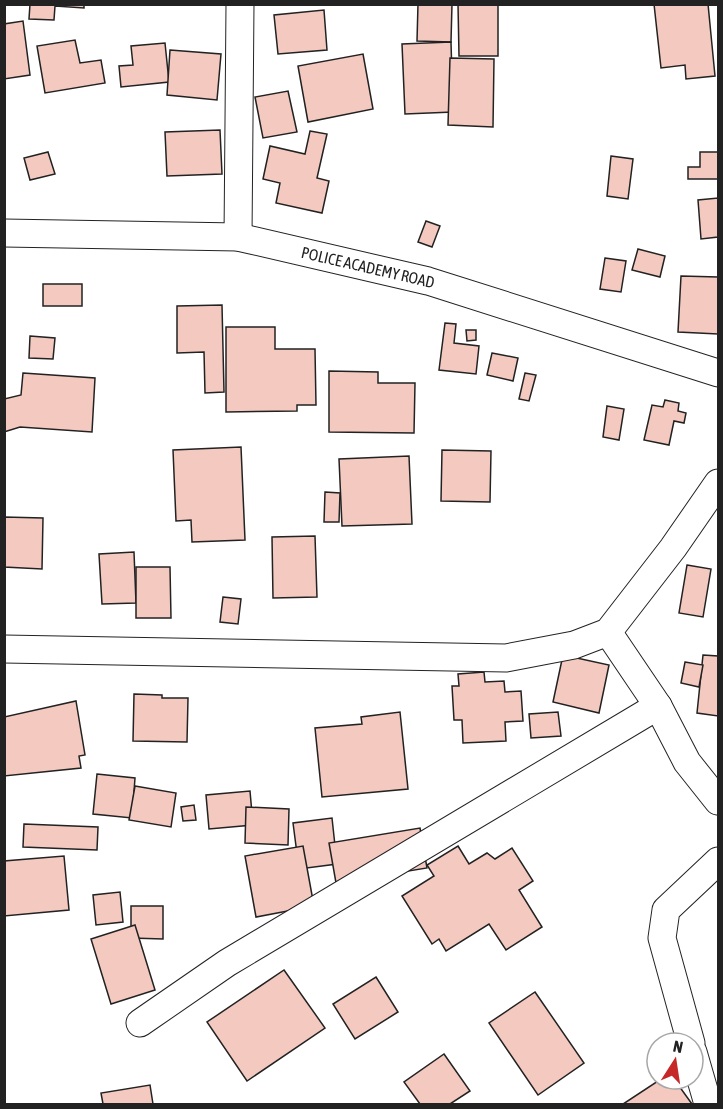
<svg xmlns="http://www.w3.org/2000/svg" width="723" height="1109" viewBox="0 0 723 1109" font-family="'Asap Condensed',sans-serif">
  <rect width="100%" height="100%" fill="#fff"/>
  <g fill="#f3c9c0" stroke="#222" stroke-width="1.5">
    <polygon points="30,4 84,4 84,8 55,6 54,20 29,19"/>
    <polygon points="418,4 452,4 451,42 417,41"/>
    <polygon points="458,4 498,4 498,56 459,56"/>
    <polygon points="654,4 708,4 715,76 686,79 685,65 661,68"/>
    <polygon points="324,10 327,50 278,54 274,15"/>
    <polygon points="23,21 30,75 4,79 4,24"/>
    <polygon points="75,40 80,63 101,60 105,83 45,93 37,46"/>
    <polygon points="451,42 453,112 405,114 402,44"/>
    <polygon points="165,43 169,82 121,87 119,66 133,65 131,46"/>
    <polygon points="170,50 221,54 217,100 167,95"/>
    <polygon points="363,54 373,109 308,122 298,66"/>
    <polygon points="450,58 494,59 493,127 448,125"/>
    <polygon points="288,91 297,132 263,138 255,97"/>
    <polygon points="220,130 222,174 167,176 165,132"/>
    <polygon points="310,131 327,134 317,178 329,181 322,213 276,203 280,183 263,179 270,146 305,154"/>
    <polygon points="48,152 55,174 30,180 24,158"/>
    <polygon points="700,152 718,152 718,179 688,179 688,167 700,167"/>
    <polygon points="611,156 633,159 628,199 607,196"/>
    <polygon points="718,198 718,237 701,239 698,200"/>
    <polygon points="426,221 440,226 432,247 418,242"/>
    <polygon points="638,249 665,256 660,277 632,270"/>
    <polygon points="605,258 626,261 621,292 600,289"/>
    <polygon points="681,276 718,277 718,334 678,332"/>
    <rect x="43" y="284" width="39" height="22"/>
    <polygon points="222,305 224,392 205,393 204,352 177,353 177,306"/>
    <polygon points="445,323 456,324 454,343 479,346 476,374 439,370"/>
    <polygon points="226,327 275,327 275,349 315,349 316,405 297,405 297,411 226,412"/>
    <polygon points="466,330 476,330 476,340 467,341"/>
    <polygon points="30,336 55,338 53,359 29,358"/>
    <polygon points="492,353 518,358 513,381 487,375"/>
    <polygon points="329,371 378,372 378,383 415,383 414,433 329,432"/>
    <polygon points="23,373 95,378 92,432 20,427 4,432 4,399 21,395"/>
    <polygon points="525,373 536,375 529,401 519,399"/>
    <polygon points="665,400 679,403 678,411 686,413 684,423 674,421 669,445 644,440 652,405 663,407"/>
    <polygon points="607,406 624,409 619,440 603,437"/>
    <polygon points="241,447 245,540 192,542 191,520 176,521 173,450"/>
    <polygon points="442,450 491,451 490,502 441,501"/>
    <polygon points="409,456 412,524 342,526 339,459"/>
    <polygon points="325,492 340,493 339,522 324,522"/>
    <polygon points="4,517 43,518 42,569 4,567"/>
    <polygon points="315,536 317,597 273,598 272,537"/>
    <polygon points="134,552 136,603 102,604 99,554"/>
    <polygon points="687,565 711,569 703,617 679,613"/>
    <polygon points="136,567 170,567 171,618 136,618"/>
    <polygon points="223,597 241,599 238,624 220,622"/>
    <polygon points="563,655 609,665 599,713 553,702"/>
    <polygon points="703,655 718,656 718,716 697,713"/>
    <polygon points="685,662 703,665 699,687 681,683"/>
    <polygon points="484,672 485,682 504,681 505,692 521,691 523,721 505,722 506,741 463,743 462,720 454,720 452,686 459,686 458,674"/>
    <polygon points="134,694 162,695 162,698 188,698 187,742 133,741"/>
    <polygon points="76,701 85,755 79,756 81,768 4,776 4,717"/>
    <polygon points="400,712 408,789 322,797 315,728 362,724 361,717"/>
    <polygon points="558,712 561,736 531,738 529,714"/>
    <polygon points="97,774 135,778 132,818 93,814"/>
    <polygon points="135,786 176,793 171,827 129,820"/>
    <polygon points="250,791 253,825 209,829 206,795"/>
    <polygon points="194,805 196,820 183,821 181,807"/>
    <polygon points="246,807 289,809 288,845 245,843"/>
    <polygon points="332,818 337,864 299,869 293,823"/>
    <polygon points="24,824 98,827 97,850 23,847"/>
    <polygon points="420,828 427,868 336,883 329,843"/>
    <polygon points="303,846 314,906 256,917 245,856"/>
    <polygon points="458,846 469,864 487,853 495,859 512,848 533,881 519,890 542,927 506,950 489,924 446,951 439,939 432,944 402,896 434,876 427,865"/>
    <polygon points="64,856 69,910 4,916 4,861"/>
    <polygon points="120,892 123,922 96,925 93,895"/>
    <polygon points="131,906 163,906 163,939 131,938"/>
    <polygon points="135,925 155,990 111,1004 91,939"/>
    <polygon points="284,970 325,1028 247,1081 207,1022"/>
    <polygon points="376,977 398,1012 355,1039 333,1004"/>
    <polygon points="535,992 584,1063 538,1095 489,1023"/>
    <polygon points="444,1054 470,1091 450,1104 420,1104 404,1082"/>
    <polygon points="661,1079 674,1079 692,1104 623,1104"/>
    <polygon points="150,1085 153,1104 103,1104 101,1093"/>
  </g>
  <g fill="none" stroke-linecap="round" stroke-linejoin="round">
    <defs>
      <g id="street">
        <polyline points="4,233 238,237 428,281 718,373"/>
        <polyline points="238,237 240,4"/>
        <polyline points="608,632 658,706 687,762 718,801"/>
        <polyline points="4,649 506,658 574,645 608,632 673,548 718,483"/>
        <polyline points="140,1023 227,963 658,706"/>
        <polyline points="691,1043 662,938 666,910 718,861"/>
        <polyline points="693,1052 708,1104"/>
      </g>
    </defs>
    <use href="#street" stroke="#222" stroke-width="29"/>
    <use href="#street" stroke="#fff" stroke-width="27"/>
  </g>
  <g text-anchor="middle" stroke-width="4.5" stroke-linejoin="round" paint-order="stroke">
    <g font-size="16" fill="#222" stroke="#fff">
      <text transform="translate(368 267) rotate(13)" y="6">POLICE ACADEMY ROAD</text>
    </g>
  </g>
  <rect width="723" height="1109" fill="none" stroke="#222222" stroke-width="12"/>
  <g transform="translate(675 1061) rotate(12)"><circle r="28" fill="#ffffff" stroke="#a7a7a7" stroke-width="1.5"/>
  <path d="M0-4.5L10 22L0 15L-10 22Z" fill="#c62828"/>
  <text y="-9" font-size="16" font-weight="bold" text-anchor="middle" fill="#222222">N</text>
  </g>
</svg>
